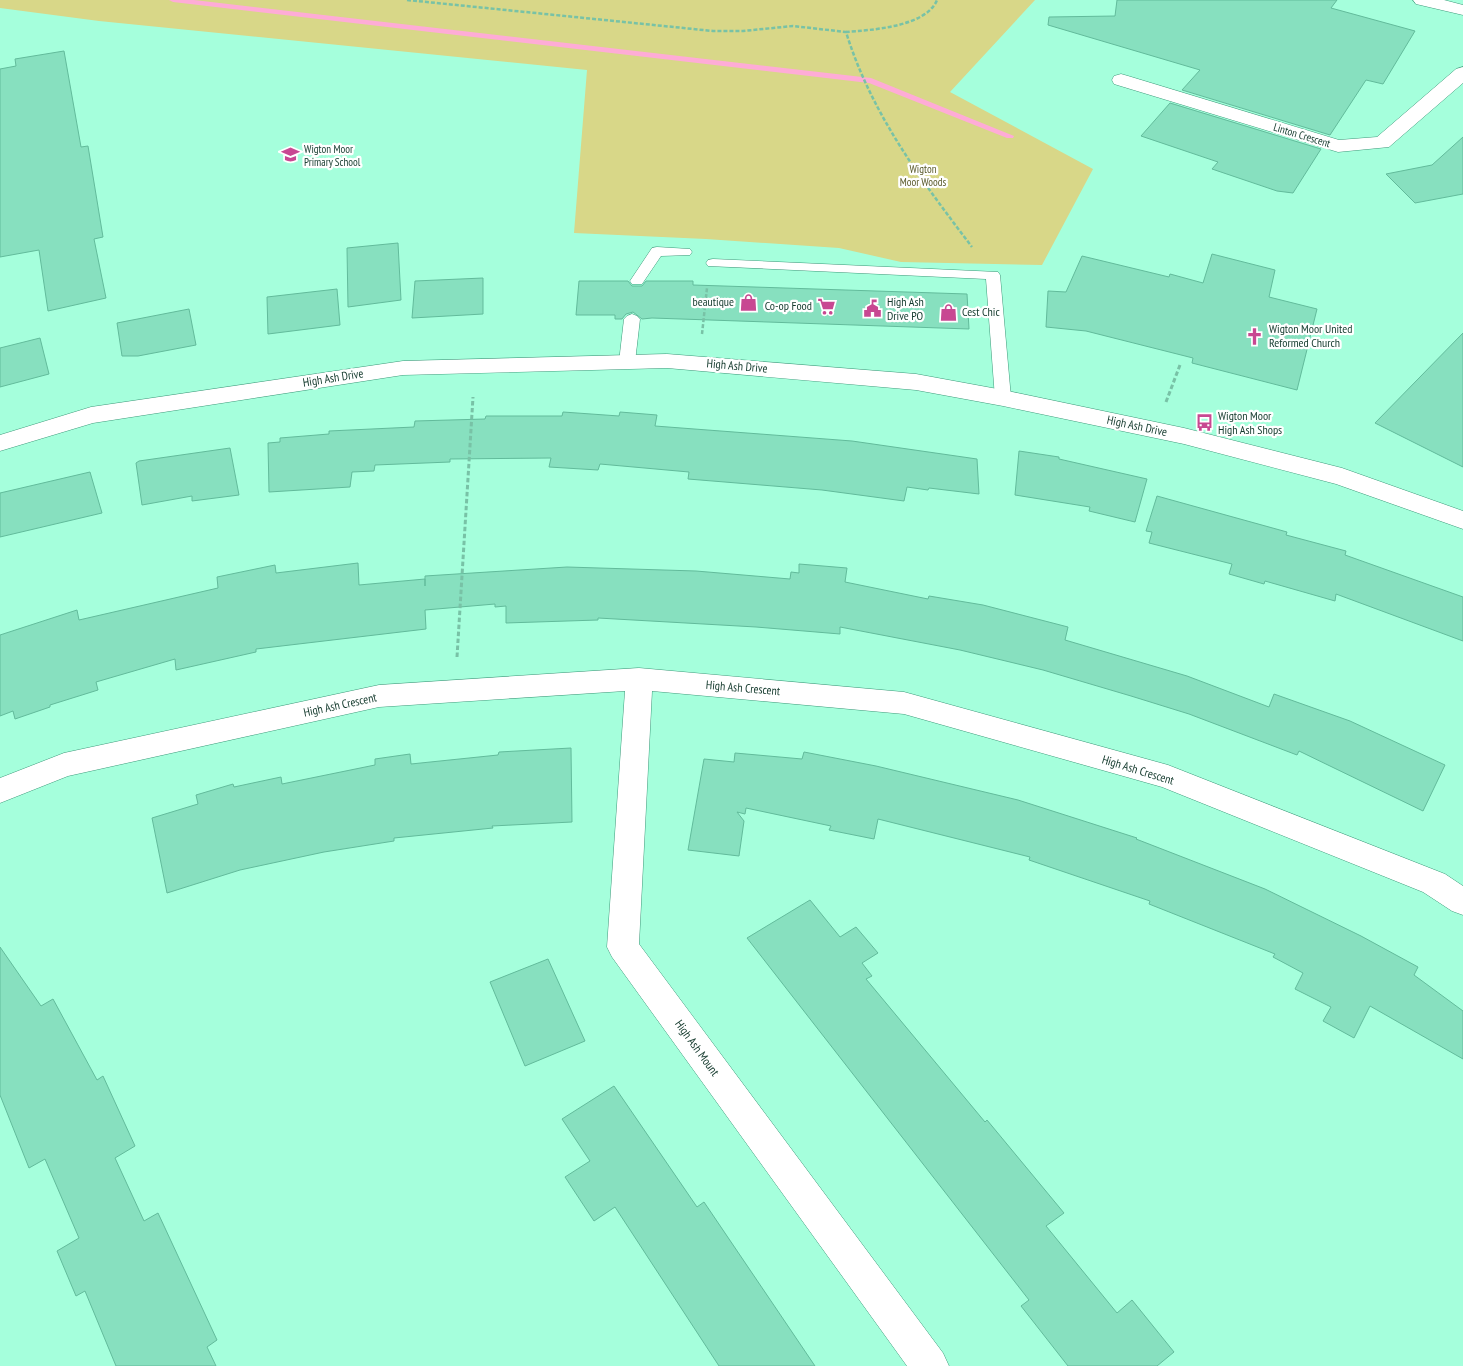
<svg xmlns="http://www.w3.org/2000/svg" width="1463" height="1366" viewBox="0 0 1463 1366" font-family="'PT Sans Narrow',sans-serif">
  <rect width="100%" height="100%" fill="#a5ffdc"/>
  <polygon fill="#d8d788" points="0,0 1035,0 950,92 1093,169 1042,265 901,262 839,248 706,239 574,233 587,70 99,21 0,8"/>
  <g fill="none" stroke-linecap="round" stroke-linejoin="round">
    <polygon fill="#feacd6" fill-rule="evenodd" points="169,0 194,0 871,78 1014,136 1013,138 1007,138 869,83 173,2"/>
  </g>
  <g fill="#87e0bf" stroke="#62bb9b">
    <polygon points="1117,0 1337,0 1331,8 1415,31 1383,84 1366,80 1330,135 1182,90 1200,70 1048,25 1049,17 1115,16"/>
    <polygon points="64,51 81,147 88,146 103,237 94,239 106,298 48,311 39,250 0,257 0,69 16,66 15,59"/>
    <polygon points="1170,103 1321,149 1293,193 1277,191 1212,169 1218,162 1141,136"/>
    <polygon points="1463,137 1463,194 1415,203 1386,174 1432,165"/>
    <polygon points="398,243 401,300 348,307 347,248"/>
    <polygon points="1212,254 1275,270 1269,297 1317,309 1297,390 1192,363 1193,358 1086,331 1046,327 1048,291 1066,292 1082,256 1169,277 1170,274 1203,283"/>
    <polygon points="483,278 483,314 412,318 415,281"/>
    <polygon points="579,281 628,281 632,286 642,286 646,281 693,281 693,285 967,294 969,329 652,318 642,319 633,312 626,314 622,319 615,319 615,315 576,315"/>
    <polygon points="337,289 340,325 268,334 267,297"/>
    <polygon points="189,309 196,345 138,356 122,356 117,323"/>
    <polygon points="1463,333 1463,467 1375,423"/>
    <polygon points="40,338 49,374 0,387 0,348"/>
    <polygon points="563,412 619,416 620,412 657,415 655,426 852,441 977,459 979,494 929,488 928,490 907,487 904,501 822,490 688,479 689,472 600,464 598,470 549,467 551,458 450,459 450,462 375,465 374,471 352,472 350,487 269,492 268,443 280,442 280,438 329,434 329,431 414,427 415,421 485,419 486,416 562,416"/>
    <polygon points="230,448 239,495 192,501 192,496 142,505 136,463 139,461"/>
    <polygon points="1019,451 1059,457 1059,459 1147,479 1135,522 1089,511 1090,507 1015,495"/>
    <polygon points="90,472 102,513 0,537 0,493"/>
    <polygon points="1157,496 1287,532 1286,535 1346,551 1345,555 1463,597 1463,641 1336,594 1335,601 1265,581 1264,584 1229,574 1232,564 1149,543 1152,532 1146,531"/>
    <polygon points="358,563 359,585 425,579 425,586 425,576 567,567 696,571 790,579 791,572 799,573 799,564 847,568 845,582 928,599 929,596 983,605 1068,627 1065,640 1187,676 1269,707 1274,694 1350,721 1445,765 1423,811 1299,751 1297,755 1189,714 1131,696 1043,670 960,650 840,627 840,634 756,627 598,618 598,620 506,623 506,606 495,607 495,604 425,610 426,629 256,649 256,652 176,670 175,659 96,682 98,690 50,705 50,707 15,719 13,711 0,716 0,635 77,610 79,620 218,588 217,577 275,565 276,573"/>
    <polygon points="571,748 572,822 492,826 493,828 394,838 394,841 324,852 240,870 167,893 152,818 198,804 196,795 233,784 234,787 281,777 282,784 375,765 375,759 410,754 411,764 498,755 499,752"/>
    <polygon points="804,752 876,766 1018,800 1137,838 1136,839 1265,889 1361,936 1418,967 1414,975 1463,1011 1463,1059 1370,1006 1354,1038 1323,1021 1331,1007 1295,989 1303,973 1273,957 1275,954 1149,904 1150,901 1029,860 1030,857 878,819 874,839 829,830 831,826 746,808 745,814 737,812 744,821 739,856 688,850 704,759 734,762 735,753 802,759"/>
    <polygon points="810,900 840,937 856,927 878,953 862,963 872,976 866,979 985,1122 987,1120 1064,1213 1046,1226 1117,1313 1132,1300 1174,1352 1157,1366 1068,1366 1021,1306 1029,1300 747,938"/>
    <polygon points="0,947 41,1006 53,999 97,1080 103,1076 135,1146 115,1158 144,1221 158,1213 217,1340 207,1347 216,1366 116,1366 85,1291 76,1296 57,1251 79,1238 45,1159 29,1168 0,1095"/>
    <polygon points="548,959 585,1041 525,1066 490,982"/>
    <polygon points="614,1086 697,1207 704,1202 815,1366 719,1366 615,1207 594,1221 565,1177 590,1161 562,1119"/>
  </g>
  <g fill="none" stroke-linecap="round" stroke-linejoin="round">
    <defs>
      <g id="service">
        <polygon points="657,247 690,249 692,252 690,255 661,256 642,284 632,284 630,281 652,248"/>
        <polygon points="713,259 998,272 1000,275 1011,398 1009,402 1003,403 997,402 995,398 986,279 708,266 706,263 708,260"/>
        <polygon points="632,314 637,316 640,319 635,362 633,366 621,366 619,362 624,319 627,316"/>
      </g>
      <g id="minor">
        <polygon points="1413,0 1444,0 1463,5 1463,15 1416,4"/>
        <polygon points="1463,67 1463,83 1389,147 1338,152 1114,84 1112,80 1114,76 1121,74 1128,76 1339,140 1377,137 1456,69"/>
        <polygon points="667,354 916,374 1003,390 1184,428 1342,468 1463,511 1463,529 1336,484 1184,444 1003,406 916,390 667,368 403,375 93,423 0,451 0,435 91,407 403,361"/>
        <polygon points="639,668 904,692 1168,765 1445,874 1463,886 1463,915 1452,911 1423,892 1162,787 904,714 652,691 639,944 943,1353 949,1366 907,1366 612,957 607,947 625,691 379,707 68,776 0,803 0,778 64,753 379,685"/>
      </g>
    </defs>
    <use href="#service" stroke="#3f9a7b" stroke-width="1"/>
    <use href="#minor" stroke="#3f9a7b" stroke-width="1"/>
    <g stroke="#78c2a6" stroke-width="2.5" stroke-dasharray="4 2" stroke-linecap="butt">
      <path d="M407,0L713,31H743L793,26L846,32C871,113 921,180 972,247"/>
      <path d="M846,32C871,30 926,27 937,0"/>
      <polyline points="702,334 707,288"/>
    </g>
    <g stroke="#78c2a6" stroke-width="3" stroke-dasharray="4.5 2.5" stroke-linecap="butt">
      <polyline points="1166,402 1180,365"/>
      <polyline points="457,657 473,397"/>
    </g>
    <use href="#service" fill="#fff" fill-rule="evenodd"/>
    <use href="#minor" fill="#fff" fill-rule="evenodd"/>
  </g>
  <defs>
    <symbol id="school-bare" viewBox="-9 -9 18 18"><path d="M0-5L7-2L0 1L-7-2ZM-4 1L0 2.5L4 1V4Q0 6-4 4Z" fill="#c84892" stroke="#fff" stroke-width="2.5" paint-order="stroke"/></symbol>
    <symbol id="shop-bare" viewBox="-9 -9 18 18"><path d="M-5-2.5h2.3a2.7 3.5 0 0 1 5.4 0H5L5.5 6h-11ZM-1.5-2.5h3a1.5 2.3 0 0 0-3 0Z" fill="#c84892" stroke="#fff" stroke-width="2.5" paint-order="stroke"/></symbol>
    <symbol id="supermarket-bare" viewBox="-9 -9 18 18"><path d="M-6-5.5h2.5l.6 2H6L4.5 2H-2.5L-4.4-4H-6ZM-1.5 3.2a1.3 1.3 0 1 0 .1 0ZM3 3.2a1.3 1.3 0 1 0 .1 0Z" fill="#c84892" stroke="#fff" stroke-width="2.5" paint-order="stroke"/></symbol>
    <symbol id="civic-bare" viewBox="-9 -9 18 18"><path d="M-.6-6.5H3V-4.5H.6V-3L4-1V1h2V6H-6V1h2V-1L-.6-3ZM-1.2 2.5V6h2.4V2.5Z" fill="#c84892" stroke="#fff" stroke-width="2.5" paint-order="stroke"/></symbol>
    <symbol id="church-bare" viewBox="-9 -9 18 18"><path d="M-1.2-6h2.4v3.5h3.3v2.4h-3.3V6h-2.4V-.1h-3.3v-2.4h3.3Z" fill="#c84892" stroke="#fff" stroke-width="2.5" paint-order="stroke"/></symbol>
    <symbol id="bus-bare" viewBox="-9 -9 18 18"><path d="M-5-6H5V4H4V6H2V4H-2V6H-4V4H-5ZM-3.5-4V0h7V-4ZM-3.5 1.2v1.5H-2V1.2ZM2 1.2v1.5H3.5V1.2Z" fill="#c84892" stroke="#fff" stroke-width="2.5" paint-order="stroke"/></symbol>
  </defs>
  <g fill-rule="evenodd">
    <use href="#school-bare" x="278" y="142" width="25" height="25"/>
    <use href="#shop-bare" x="736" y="290" width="25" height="25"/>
    <use href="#supermarket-bare" x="814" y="294" width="25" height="25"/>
    <use href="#civic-bare" x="860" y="296" width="25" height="25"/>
    <use href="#shop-bare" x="936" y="300" width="25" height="25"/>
    <use href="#church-bare" x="1242" y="324" width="25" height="25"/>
    <use href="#bus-bare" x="1192" y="410" width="25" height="25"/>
  </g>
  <g text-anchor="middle" stroke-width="4.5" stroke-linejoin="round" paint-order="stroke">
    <g font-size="11" fill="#143a2d" stroke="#fff">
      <text transform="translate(1302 135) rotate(17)" y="4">Linton Crescent</text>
    </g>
    <g font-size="11" fill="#143a2d" stroke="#fff" text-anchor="start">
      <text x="304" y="153">Wigton Moor<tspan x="304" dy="13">Primary School</tspan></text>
    </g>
    <g font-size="11" fill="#5a5a2b" stroke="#fff">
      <text x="923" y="173">Wigton<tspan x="923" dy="13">Moor Woods</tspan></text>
    </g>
    <g font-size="12" fill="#143a2d" stroke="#fff" text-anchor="start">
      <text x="734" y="306" text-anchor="end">beautique</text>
      <text x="887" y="306">High Ash<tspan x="887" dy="14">Drive PO</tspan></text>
      <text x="812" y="310" text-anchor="end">Co-op Food</text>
      <text x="962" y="316">Cest Chic</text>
      <text x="1269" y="333">Wigton Moor United<tspan x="1269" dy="14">Reformed Church</tspan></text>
      <text x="1218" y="420">Wigton Moor<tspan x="1218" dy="14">High Ash Shops</tspan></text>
    </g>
    <g font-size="12" fill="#143a2d" stroke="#fff">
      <text transform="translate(737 366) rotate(5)" y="4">High Ash Drive</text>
      <text transform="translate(333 378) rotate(-9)" y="4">High Ash Drive</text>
      <text transform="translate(1137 426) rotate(12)" y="4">High Ash Drive</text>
      <text transform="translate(743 688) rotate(5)" y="4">High Ash Crescent</text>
      <text transform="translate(340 705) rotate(-12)" y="4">High Ash Crescent</text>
      <text transform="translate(1138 770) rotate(17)" y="4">High Ash Crescent</text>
      <text transform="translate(697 1048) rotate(54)" y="4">High Ash Mount</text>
    </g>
  </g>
</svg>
